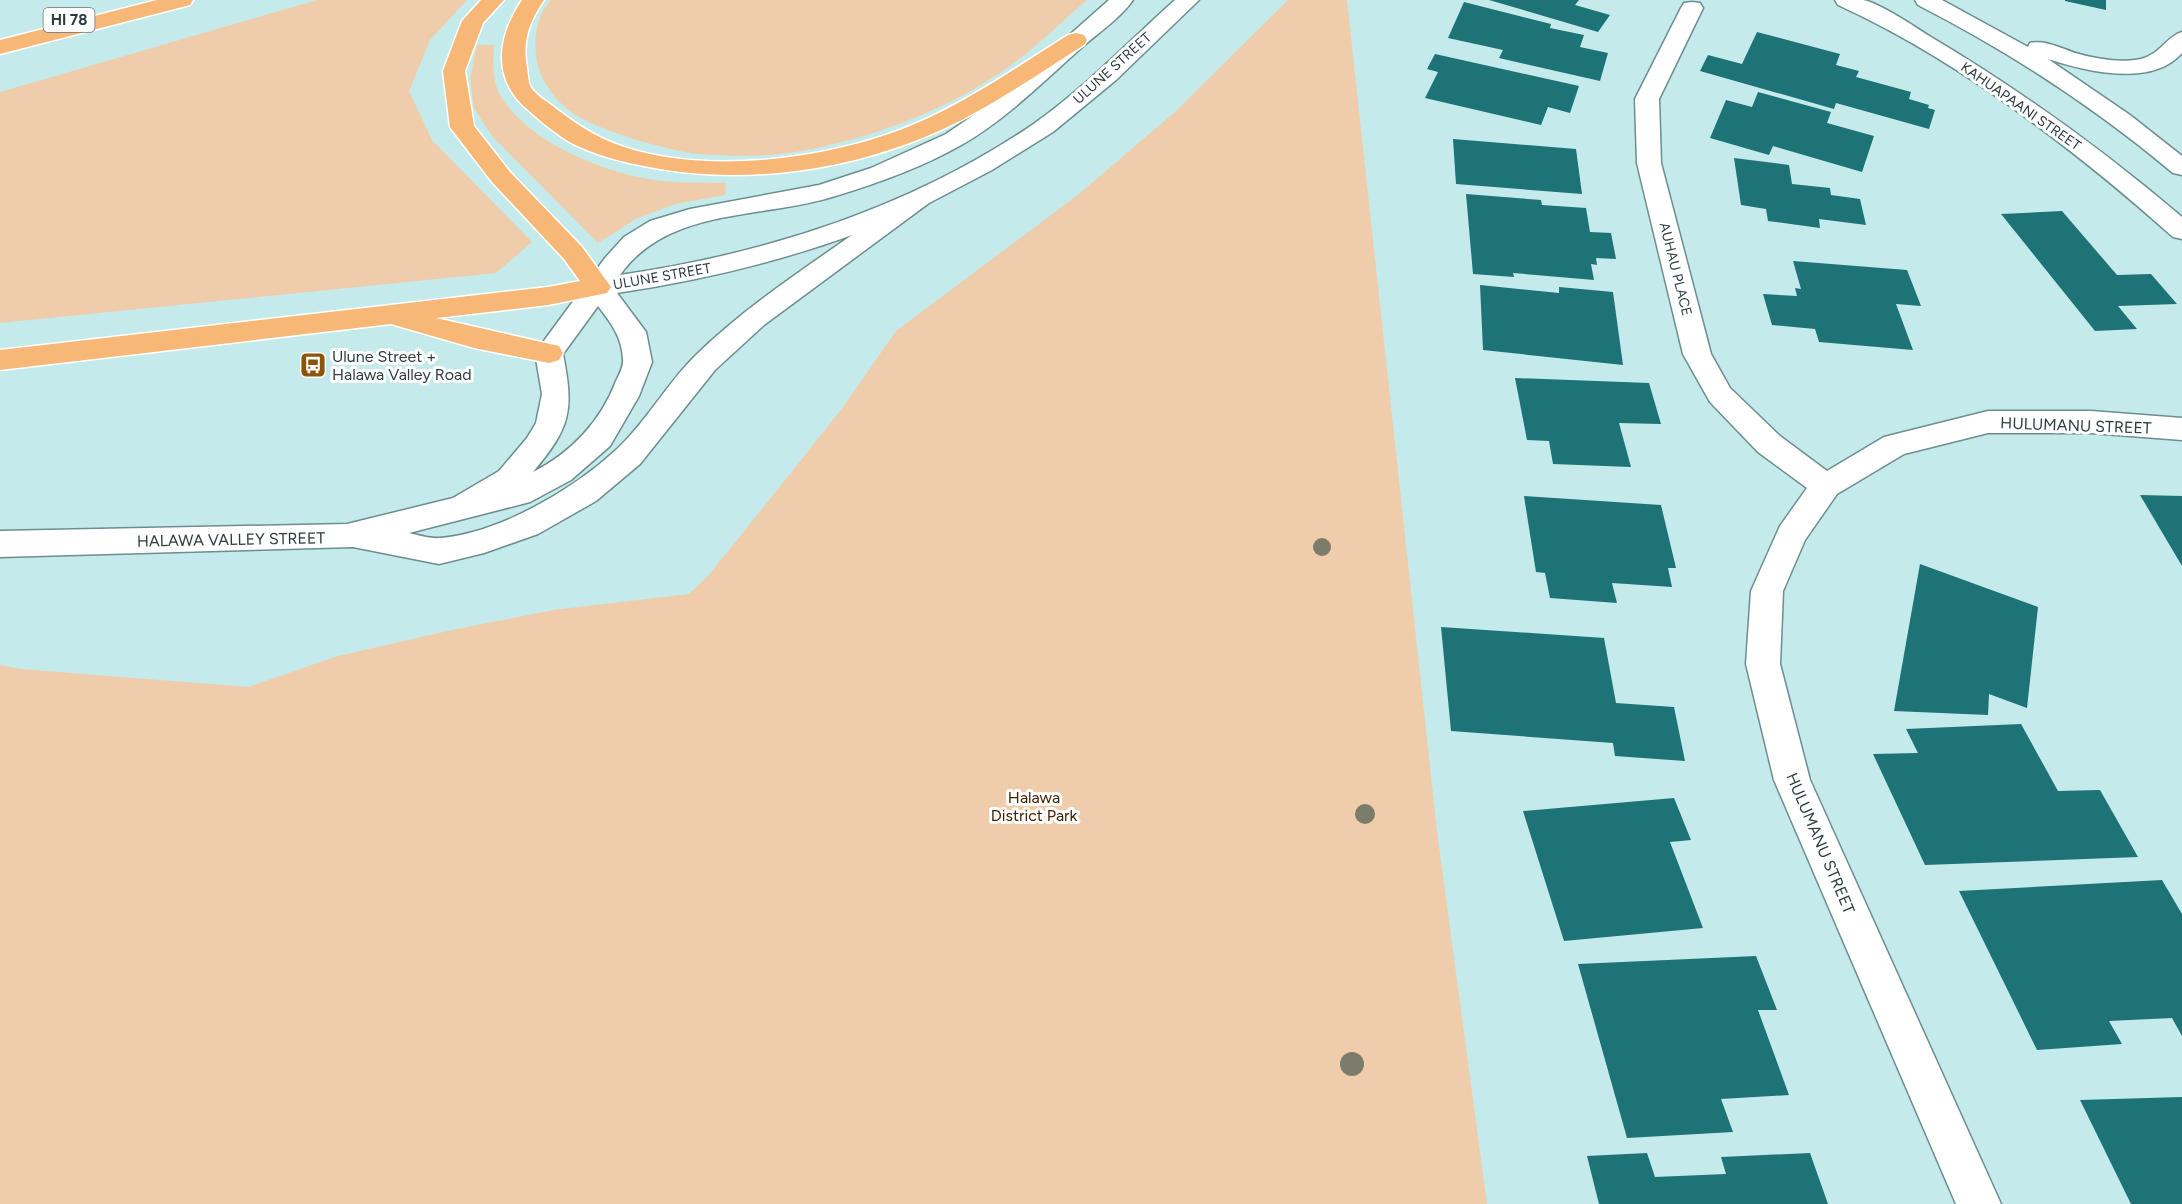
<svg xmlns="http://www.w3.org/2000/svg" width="2182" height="1204" viewBox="0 0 2182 1204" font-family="Figtree,sans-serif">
  <rect width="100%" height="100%" fill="#c4eaeb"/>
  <g fill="#f0cdaa">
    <polygon points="317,0 467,0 430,40 409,91 432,140 532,242 496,273 0,323 0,92"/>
    <path d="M551,0H1087C1062,21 1038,46 1011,65C953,107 881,135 812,149C776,157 735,157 698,154C669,151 592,129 570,111C552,97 538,77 536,55C534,34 537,16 551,0Z"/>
    <polygon points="1288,0 1347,0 1437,831 1487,1204 0,1204 0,665 21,669 248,687 338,656 452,630 553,610 689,594 708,576 790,474 843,407 896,331 1079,194 1176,111"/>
    <path d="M477,45H494C493,59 492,81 500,95C526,140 598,170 648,179C673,184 701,182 726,183L725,195L675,204L636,219L598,243L492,136L474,108L470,79Z"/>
  </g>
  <g fill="#1d7375">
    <polygon points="1489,0 1579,0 1575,5 1610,15 1598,32"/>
    <polygon points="2065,0 2106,0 2106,10 2065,1"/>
    <polygon points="1464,2 1551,24 1550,28 1584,35 1580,47 1608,53 1600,81 1499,58 1503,50 1448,38"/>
    <polygon points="1757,32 1840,54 1836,65 1859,71 1856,77 1911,92 1909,99 1929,105 1928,108 1935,110 1929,129 1836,103 1834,109 1700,71 1708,55 1742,64"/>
    <polygon points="1435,54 1579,86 1570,113 1548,107 1541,125 1425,98 1438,72 1427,69"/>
    <polygon points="1758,92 1831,112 1827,123 1874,136 1862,172 1773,146 1769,155 1710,138 1726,100 1752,107"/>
    <polygon points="1453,139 1576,149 1582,194 1456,184"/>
    <polygon points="1734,158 1789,165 1792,184 1830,188 1831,195 1860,199 1866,225 1819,219 1820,228 1768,221 1766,209 1741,205"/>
    <polygon points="1466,194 1541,200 1542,205 1586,208 1590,232 1611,233 1616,259 1596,258 1597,265 1591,264 1594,280 1513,273 1514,277 1473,274"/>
    <polygon points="2062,211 2117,275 2151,274 2177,304 2118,306 2137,329 2095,331 2001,214"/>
    <polygon points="1793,261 1907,270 1921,306 1896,304 1913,350 1819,342 1815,329 1772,325 1763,294 1797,296 1795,288 1801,289"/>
    <polygon points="1480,285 1559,293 1559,287 1613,292 1623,365 1483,350"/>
    <polygon points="1515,378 1649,383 1661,424 1619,423 1631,467 1553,464 1549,441 1527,440"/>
    <polygon points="2140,495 2182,496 2182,566"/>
    <polygon points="1524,496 1661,505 1676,568 1668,568 1672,587 1612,583 1617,603 1550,598 1545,573 1536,572"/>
    <polygon points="1920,564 2038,607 2027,708 1989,694 1988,715 1894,711"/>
    <polygon points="1441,627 1604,638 1616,703 1674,707 1685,761 1615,756 1613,743 1451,731"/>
    <polygon points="2021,724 2058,791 2100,790 2138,857 1925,865 1873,754 1918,753 1906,729"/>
    <polygon points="1674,798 1691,840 1670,842 1703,928 1564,941 1523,811"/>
    <polygon points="2162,880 2182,914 2182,1036 2172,1018 2109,1021 2122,1044 2037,1050 1959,891"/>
    <polygon points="1756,956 1777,1010 1758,1010 1789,1095 1721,1099 1733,1132 1627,1138 1578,964"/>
    <polygon points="2182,1097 2182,1204 2131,1204 2080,1100"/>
    <polygon points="1647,1153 1655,1177 1726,1174 1721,1157 1810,1153 1828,1204 1599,1204 1587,1156"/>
  </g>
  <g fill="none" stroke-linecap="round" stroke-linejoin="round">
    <defs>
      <polygon id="street" points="1692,2 1700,3 1703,8 1659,99 1661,163 1711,354 1730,388 1780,436 1827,471 1884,437 1988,411 2091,411 2182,418 2182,440 2091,433 1988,433 1904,454 1837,494 1805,540 1783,591 1780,664 1810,780 2001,1204 1956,1204 1774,780 1746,664 1751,591 1780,526 1807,488 1758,452 1710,402 1683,354 1637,163 1635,99 1681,8 1684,3"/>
      <g id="secondary">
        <path d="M1109,0H1133C1120,19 1096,34 1079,50C1042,83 1006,119 963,144C923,167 876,184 832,197C760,219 668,207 620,275C766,254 913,207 1035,123C1086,87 1129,41 1175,0H1199L1116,80L1053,132L992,170L929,203L764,325L715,370L640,464L596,501L538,534L484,553L439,564L353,547L0,557V531L347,524L453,498L499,471L527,438L536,423L542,394L535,353L605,258L624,237L650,221L690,209L819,185L871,168L946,134L997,99ZM852,235C798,273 743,309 696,355C667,383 647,421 617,449C574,489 500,533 440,538C430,539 418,535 409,533L530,502L571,480L610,446L639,396L652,362L646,332L617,293C697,281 775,263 852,235ZM598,306C611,323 622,337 623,359C624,366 619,375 616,381C601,421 571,453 533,472C571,427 574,411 563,354Z"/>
        <path d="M1835,0C1844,0 1854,0 1863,0C1880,3 1915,27 1931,37C2020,90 2103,150 2182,217V239L2173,237C2074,149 1959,60 1838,5Z"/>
        <path d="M1915,0H1942L2028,47L2030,43C2046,39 2064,50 2079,54C2097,59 2117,62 2135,60C2160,57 2165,37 2182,32V53C2151,88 2086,71 2048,59L2130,115L2182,156V175L2173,173C2094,107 2010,52 1918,5Z"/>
      </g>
      <g id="highway">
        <polygon points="157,0 193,0 190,5 0,54 0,40"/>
        <polygon points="481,0 504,0 483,23 465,71 474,126 510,172 582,247 611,287 607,293 548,305 436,318 559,346 563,353 559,360 549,363 474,348 391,324 0,370 0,350 548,287 580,281 564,259 492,182 450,127 443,71 462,21"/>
        <path d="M522,0H544C529,22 522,41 527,68C528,74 528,81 530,86C534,93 544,100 550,104C573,122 596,138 624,147C709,175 829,159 910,126C966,103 1017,67 1068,35L1076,33L1084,35L1087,40L1084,45C1033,77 983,113 927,136C836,174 731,186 634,164C611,159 583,151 563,138C550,129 538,119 527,109C491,78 498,36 522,0Z"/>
      </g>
    </defs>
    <use href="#street" stroke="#6c8e8f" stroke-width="3"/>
    <use href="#secondary" stroke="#6c8e8f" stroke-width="3"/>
    <use href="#highway" stroke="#fff" stroke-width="3"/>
    <use href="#street" fill="#fff" fill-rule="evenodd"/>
    <use href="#secondary" fill="#fff" fill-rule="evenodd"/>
    <use href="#highway" fill="#f7b776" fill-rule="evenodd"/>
  </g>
  <g fill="#7b7c6a">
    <circle cx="1322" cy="547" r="9"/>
    <circle cx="1365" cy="814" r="10"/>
    <circle cx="1352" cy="1064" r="12"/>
  </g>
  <defs>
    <symbol id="bus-square" viewBox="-11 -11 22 22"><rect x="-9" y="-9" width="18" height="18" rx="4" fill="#8b5407" stroke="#fff"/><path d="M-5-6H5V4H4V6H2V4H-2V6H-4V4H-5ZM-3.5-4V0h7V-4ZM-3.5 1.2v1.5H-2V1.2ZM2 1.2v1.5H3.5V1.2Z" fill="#fff"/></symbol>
  </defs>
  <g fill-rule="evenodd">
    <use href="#bus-square" x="298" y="350" width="30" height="30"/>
  </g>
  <g text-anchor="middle" stroke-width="6" stroke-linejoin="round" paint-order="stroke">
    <g font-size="14" fill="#2c3b3c" stroke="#fff">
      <text transform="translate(1112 68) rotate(-42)" y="5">ULUNE STREET</text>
      <text transform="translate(2021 106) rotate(35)" y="5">KAHUAPAANI STREET</text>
      <text transform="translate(1676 269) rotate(76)" y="5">AUHAU PLACE</text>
      <text transform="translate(662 276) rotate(-10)" y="5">ULUNE STREET</text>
    </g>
    <rect fill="#fff" stroke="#6b7676" stroke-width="1.5" x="43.5" y="8" width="51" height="24" rx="4.5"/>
    <g font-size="15" font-weight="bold" fill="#2c3b3c">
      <text x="69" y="25">HI 78</text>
    </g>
    <g font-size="16" fill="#2c3b3c" stroke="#fff" text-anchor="start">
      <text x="332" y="362">Ulune Street +<tspan x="332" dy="18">Halawa Valley Road</tspan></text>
    </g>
    <g font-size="16" fill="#2c3b3c" stroke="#fff">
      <text transform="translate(2076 425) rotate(2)" y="6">HULUMANU STREET</text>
      <text transform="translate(231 539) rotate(-1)" y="6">HALAWA VALLEY STREET</text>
      <text transform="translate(1821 843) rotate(67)" y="6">HULUMANU STREET</text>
    </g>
    <g font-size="16" fill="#3f2200" stroke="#fff">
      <text x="1034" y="803">Halawa<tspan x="1034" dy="18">District Park</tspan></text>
    </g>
  </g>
</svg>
